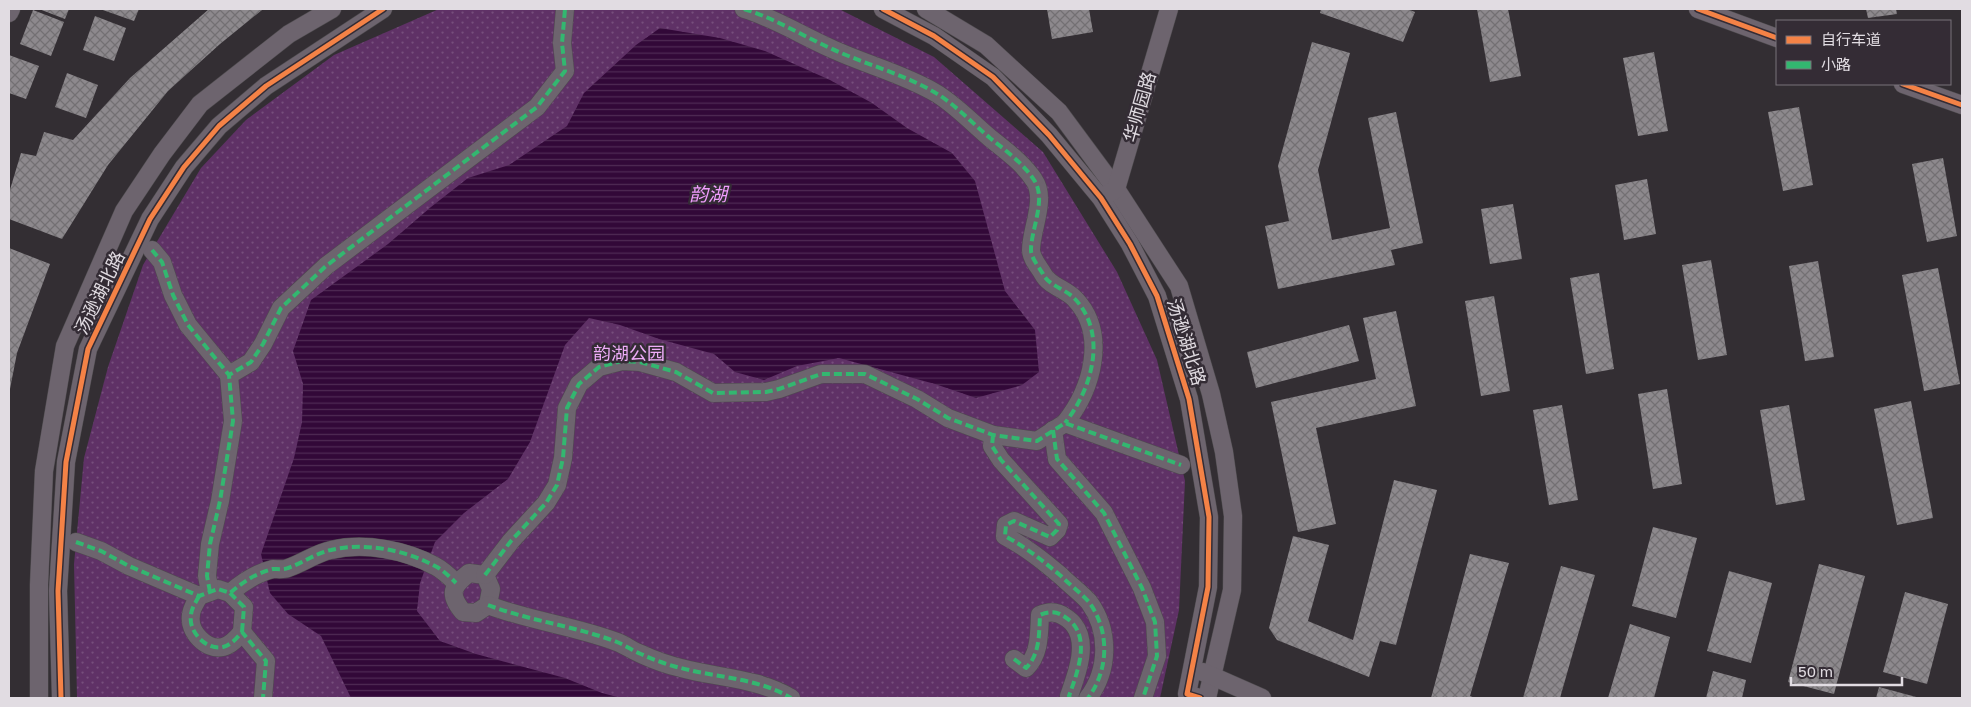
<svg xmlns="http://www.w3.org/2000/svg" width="1971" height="707" viewBox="0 0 1971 707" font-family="'Golos Text','Noto Sans SC',sans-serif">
  <defs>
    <pattern id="park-dots" width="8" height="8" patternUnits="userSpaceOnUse" patternTransform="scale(1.25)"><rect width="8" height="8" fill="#5f3166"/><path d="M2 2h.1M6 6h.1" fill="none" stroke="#764e7c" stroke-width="1.8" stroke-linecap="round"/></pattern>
    <pattern id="water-rules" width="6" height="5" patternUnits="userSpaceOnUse" patternTransform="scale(1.25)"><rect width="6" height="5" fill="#320838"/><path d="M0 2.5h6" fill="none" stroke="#4f2b54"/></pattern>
    <pattern id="building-cross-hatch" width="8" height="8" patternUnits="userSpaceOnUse" patternTransform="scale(1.25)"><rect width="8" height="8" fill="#8d898d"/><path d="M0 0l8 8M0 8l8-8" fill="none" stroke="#737073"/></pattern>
  </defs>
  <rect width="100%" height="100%" fill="#332e33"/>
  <polygon fill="url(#park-dots)" points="439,9 839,9 934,57 1043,152 1117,272 1157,360 1185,481 1179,610 1160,698 77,698 74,564 84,458 108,367 143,265 201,168 246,120 334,55"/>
  <polygon fill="url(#water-rules)" points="660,28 720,38 765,51 830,80 872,103 907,128 952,153 975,181 1005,291 1035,330 1039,372 1022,385 976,398 935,384 839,358 797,366 764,380 735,372 714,354 659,339 620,325 589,318 565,345 530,442 508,479 464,513 435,542 420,583 417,611 440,641 476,654 565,678 602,693 621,698 351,698 321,636 288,614 270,593 261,554 294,458 302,422 303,384 293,351 311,300 388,244 431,207 468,178 509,165 567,126 584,93 636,45"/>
  <g fill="url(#building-cross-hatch)">
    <polygon points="39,9 69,9 65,19"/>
    <polygon points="100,9 139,9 134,21"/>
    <polygon points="209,9 261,9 262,10 220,44 168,91 108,165 62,239 9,219 9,193 21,153 36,156 44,132 73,140 130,78"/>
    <polygon points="1047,9 1089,9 1093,32 1052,39"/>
    <polygon points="1321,9 1407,9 1415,12 1403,42 1320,13"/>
    <polygon points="1477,9 1508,9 1521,76 1490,82"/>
    <polygon points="1866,9 1896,9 1897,14 1868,18"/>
    <polygon points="33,10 64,22 51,56 20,44"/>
    <polygon points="95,16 126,28 114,61 83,50"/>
    <polygon points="1312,42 1350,53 1318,170 1332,240 1390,228 1368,118 1396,112 1423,243 1391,250 1395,265 1278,289 1265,226 1289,221 1278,166"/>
    <polygon points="1654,52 1668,131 1638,136 1623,58"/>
    <polygon points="9,55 39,66 26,99 9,93"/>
    <polygon points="67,73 98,85 86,118 55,107"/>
    <polygon points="1799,107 1813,185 1783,191 1768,112"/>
    <polygon points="1943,158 1957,236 1927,242 1912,164"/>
    <polygon points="1647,179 1656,234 1624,240 1615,185"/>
    <polygon points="1513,204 1522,259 1490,264 1481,209"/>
    <polygon points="9,248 50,264 17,353 10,389"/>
    <polygon points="1711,260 1727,355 1698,360 1682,265"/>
    <polygon points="1818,261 1834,357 1805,361 1789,266"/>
    <polygon points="1938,268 1960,384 1924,391 1902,275"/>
    <polygon points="1599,273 1614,369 1586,374 1570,278"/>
    <polygon points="1494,296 1510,391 1481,396 1465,301"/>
    <polygon points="1396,311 1416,406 1316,428 1336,524 1298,532 1271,402 1376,379 1363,318"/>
    <polygon points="1349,325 1359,361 1256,388 1247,352"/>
    <polygon points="1667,389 1682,484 1653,489 1638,394"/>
    <polygon points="1911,401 1933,518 1897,525 1874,409"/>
    <polygon points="1562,405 1578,500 1549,505 1533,410"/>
    <polygon points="1789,405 1805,500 1776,505 1760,410"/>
    <polygon points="1394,480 1437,490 1396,645 1380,641 1369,677 1277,640 1269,628 1293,536 1329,545 1308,621 1353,640"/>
    <polygon points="1653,527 1697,538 1676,618 1632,606"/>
    <polygon points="1470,554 1509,563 1470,696 1475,698 1431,698"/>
    <polygon points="1819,564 1865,576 1834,694 1788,682"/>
    <polygon points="1561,566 1595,575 1560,698 1523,698"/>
    <polygon points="1729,571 1772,583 1751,663 1707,651"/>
    <polygon points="1905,592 1948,604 1927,684 1883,672"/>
    <polygon points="1630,624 1670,637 1654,698 1608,698"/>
    <polygon points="1713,671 1746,680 1742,698 1706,698"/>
    <polygon points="1879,687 1920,698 1876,698"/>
  </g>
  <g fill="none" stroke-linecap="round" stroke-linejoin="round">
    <defs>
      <g id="minor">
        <path d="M744,9C774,18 801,35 830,48C864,64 901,73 934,92C955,104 972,123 990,138C1005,150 1023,163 1034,180C1047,199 1031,229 1031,250C1031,258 1039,267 1043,274C1049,286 1066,289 1075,299C1108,334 1092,389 1065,423"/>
        <polyline points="883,9 934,36 993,77 1049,135 1101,198 1130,244 1157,296 1189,399 1209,517 1208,587 1187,694 1200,698"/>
        <polyline points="926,9 986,45 1059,112 1116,189 1179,286 1211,394 1224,452 1233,516 1232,590 1207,698"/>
        <polyline points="1698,9 1777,38"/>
        <polyline points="9,13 11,9"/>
        <polyline points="1903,84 1962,105"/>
        <polyline points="1108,194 1116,189 1169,9"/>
        <polyline points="152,250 162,262 173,295 188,325 229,375"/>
        <polyline points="1053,430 1057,459 1104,513 1142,588 1155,622 1157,656 1143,698"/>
        <path d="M993,435L992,446L1001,460L1059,524L1057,530L1050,537L1014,521L1006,525L1005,536C1027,548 1042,560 1061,576C1070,585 1081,593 1089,602C1110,631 1109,670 1088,698"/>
        <path d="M76,542L101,551L129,566L199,596L218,589L230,593C243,582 256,573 273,569C278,569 284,570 288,568C303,563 316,553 331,550C365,542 405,550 435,566C443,570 450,577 456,583"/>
        <path d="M469,573L485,575L491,589L488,605L476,613L463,612C448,594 452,586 469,573Z"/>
        <polyline points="485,575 511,541 546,503 557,485 563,458 567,408 579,384 599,367 622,361 640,362 676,372 713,393 766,392 779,389 821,374 865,374 917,399 948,418 993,435 1037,441 1065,423 1181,465"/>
        <polyline points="210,592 207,576 210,544 220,501 233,421 229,375 251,362 263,344 281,308 326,266 537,107 565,71 562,43 565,9"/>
        <polyline points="230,593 244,607 242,632"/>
        <path d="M199,596C196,602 191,609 191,615C188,631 206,651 223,647C231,645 237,638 242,632L266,661L263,698"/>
        <path d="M488,605C530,621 575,626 617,642C625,645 633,651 641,654C654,660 668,665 681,668C718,678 758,678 791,698"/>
        <path d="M1014,659L1026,668C1040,654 1039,634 1040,615C1049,611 1057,611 1065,617C1068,619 1072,622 1074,625C1089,644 1076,676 1069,696L1070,698"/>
        <polyline points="1203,672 1262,698"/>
        <polyline points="39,698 39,585 44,471 65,346 124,211 162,154 200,104 289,34 332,9"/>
        <polyline points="61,698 58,591 66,462 88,349 150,219 184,167 219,126 266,86 383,9"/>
      </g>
    </defs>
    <use href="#minor" stroke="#4e4b4e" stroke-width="19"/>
    <use href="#minor" stroke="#6d646e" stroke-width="18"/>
    <g stroke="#33b770" stroke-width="4" stroke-dasharray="8 4" stroke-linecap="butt">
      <path d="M744,9C774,18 801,35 830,48C864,64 901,73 934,92C955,104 972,123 990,138C1005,150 1023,163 1034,180C1047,199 1031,229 1031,250C1031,258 1039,267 1043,274C1049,286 1066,289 1075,299C1108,334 1092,389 1065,423"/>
      <polyline points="152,250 162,262 173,295 188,325 229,375"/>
      <polyline points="1053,430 1057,459 1104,513 1142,588 1155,622 1157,656 1143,698"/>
      <path d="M993,435L992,446L1001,460L1059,524L1057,530L1050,537L1014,521L1006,525L1005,536C1027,548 1042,560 1061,576C1070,585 1081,593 1089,602C1110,631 1109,670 1088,698"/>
      <path d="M76,542L101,551L129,566L199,596L218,589L230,593C243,582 256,573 273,569C278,569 284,570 288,568C303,563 316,553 331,550C365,542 405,550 435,566C443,570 450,577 456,583"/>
      <polyline points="485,575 511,541 546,503 557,485 563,458 567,408 579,384 599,367 622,361 640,362 676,372 713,393 766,392 779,389 821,374 865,374 917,399 948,418 993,435 1037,441 1065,423 1181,465"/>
      <polyline points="210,592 207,576 210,544 220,501 233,421 229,375 251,362 263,344 281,308 326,266 537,107 565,71 562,43 565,9"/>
      <polyline points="230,593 244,607 242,632"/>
      <path d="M199,596C196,602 191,609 191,615C188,631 206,651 223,647C231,645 237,638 242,632L266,661L263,698"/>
      <path d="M488,605C530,621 575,626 617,642C625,645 633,651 641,654C654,660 668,665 681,668C718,678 758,678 791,698"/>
      <path d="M1014,659L1026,668C1040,654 1039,634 1040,615C1049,611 1057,611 1065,617C1068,619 1072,622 1074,625C1089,644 1076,676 1069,696L1070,698"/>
    </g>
    <defs>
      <g id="cycleway">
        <polyline points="883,9 934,36 993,77 1049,135 1101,198 1130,244 1157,296 1189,399 1209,517 1208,587 1187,694 1200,698"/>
        <polyline points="1698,9 1777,38"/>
        <polyline points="1903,84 1962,105"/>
        <polyline points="61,698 58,591 66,462 88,349 150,219 184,167 219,126 266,86 383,9"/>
      </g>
    </defs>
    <use href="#cycleway" stroke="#342c35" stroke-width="8"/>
    <use href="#cycleway" stroke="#f48246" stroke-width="5"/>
  </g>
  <g text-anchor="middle" stroke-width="5" stroke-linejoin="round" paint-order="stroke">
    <g font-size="18" fill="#e1dce2" stroke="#342c35">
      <text transform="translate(1140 107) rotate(-74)" y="6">华师园路</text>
      <text transform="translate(100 293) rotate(-64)" y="6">汤逊湖北路</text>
      <text transform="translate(1186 342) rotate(73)" y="6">汤逊湖北路</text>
    </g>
    <g font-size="18" fill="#eeacf8" stroke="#342c35">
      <text x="629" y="360">韵湖公园</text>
    </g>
    <g font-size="19" font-style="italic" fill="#f19dfe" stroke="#342c35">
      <text x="708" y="201">韵湖</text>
    </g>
  </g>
  <rect width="1971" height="707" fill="none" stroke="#e1dce2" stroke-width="20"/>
  <rect x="1776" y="20" width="175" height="65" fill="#342c35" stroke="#79727a"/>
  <rect x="1786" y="36" width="25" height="8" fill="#f48246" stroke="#79727a"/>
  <text x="1821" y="45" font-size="15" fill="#e1dce2">自行车道</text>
  <rect x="1786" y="61" width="25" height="8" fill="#33b770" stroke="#79727a"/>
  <text x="1821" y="70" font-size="15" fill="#e1dce2">小路</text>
  <path d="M1791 677v8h111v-8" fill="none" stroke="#e1dce2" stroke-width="2.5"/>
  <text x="1798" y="677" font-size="15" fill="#e1dce2" stroke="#342c35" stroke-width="4" paint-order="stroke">50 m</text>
</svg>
